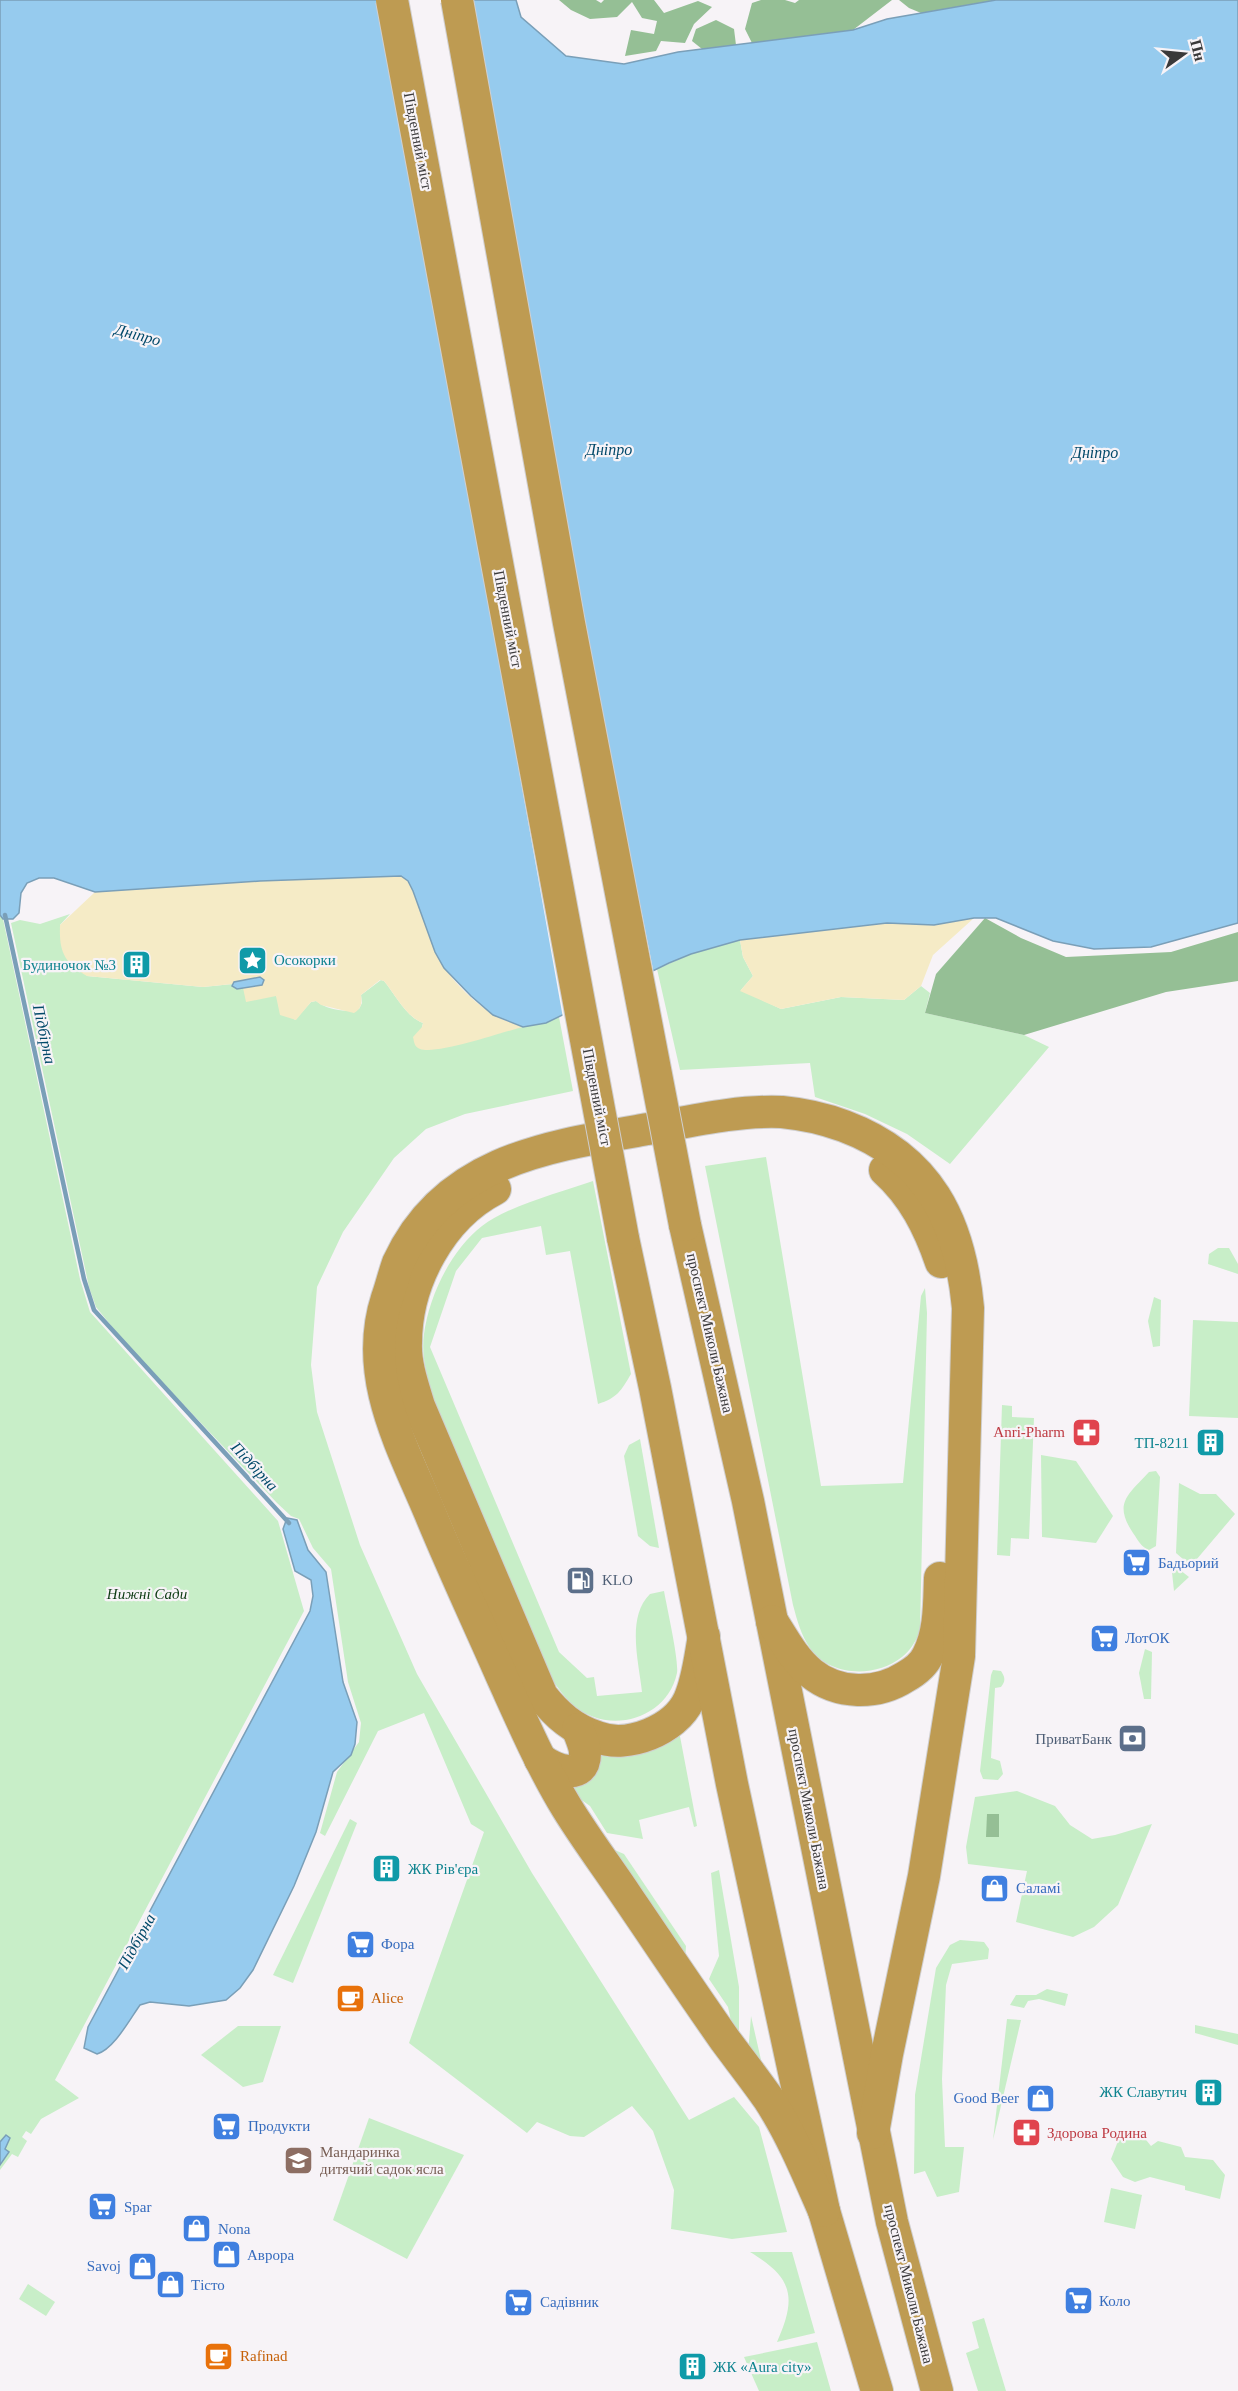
<svg xmlns="http://www.w3.org/2000/svg" width="1238" height="2391" viewBox="0 0 1238 2391" font-family="'Times New Roman',serif">
  <rect width="100%" height="100%" fill="#f7f3f7"/>
  <g fill="#c8eec8">
    <path d="M70,914L60,925L87,976L203,987L242,983L276,996L295,1020L311,1002L316,1001C328,1010 346,1013 359,1009L362,1003L361,995L381,980L384,981C395,994 406,1017 423,1023L422,1027C460,1027 526,1034 559,1017L573,1091L465,1114L426,1129L394,1158L343,1232L317,1287L311,1365L317,1412L360,1545L417,1674L532,1873L689,2120L734,2097L759,2127L787,2232L732,2239L671,2229L674,2190L653,2131L632,2106L584,2137L570,2136L537,2122L527,2133L409,2043L484,1832L471,1824L424,1713L378,1731L325,1836L320,1833L337,1772L359,1742L361,1723L348,1682L331,1569L313,1548L299,1519L291,1516L277,1503L126,1344L96,1307L89,1287L11,923L20,920L40,924Z"/>
    <polygon points="0,915 3,919 80,1279 90,1312 278,1521 304,1611 55,2080 79,2098 41,2119 31,2134 26,2131 22,2137 27,2141 18,2157 12,2154 0,2170"/>
    <polygon points="740,940 743,957 753,976 741,990 781,1009 841,997 904,1000 921,986 930,993 925,1013 1024,1035 1049,1047 950,1164 907,1134 865,1114 815,1097 810,1063 680,1070 657,969 691,954"/>
    <path d="M766,1157L821,1486L903,1483L921,1296L925,1288L927,1313L920,1631C916,1641 910,1651 902,1657C876,1678 830,1677 810,1648C801,1635 797,1620 793,1605L705,1166Z"/>
    <path d="M593,1181L631,1374C621,1391 617,1398 598,1404L570,1251L546,1255L541,1226L482,1238L456,1271L430,1347L559,1652L587,1678L594,1677L597,1696L642,1692C639,1663 626,1617 650,1594L664,1591C667,1608 679,1660 677,1673C667,1720 607,1736 572,1704C564,1697 558,1687 551,1679L431,1394C427,1374 421,1355 424,1334C429,1296 451,1250 482,1226C507,1206 562,1192 593,1181Z"/>
    <polygon points="1218,1248 1229,1248 1238,1264 1238,1274 1208,1264 1209,1254"/>
    <polygon points="1154,1297 1161,1300 1160,1346 1153,1347 1148,1321"/>
    <polygon points="1193,1320 1238,1322 1238,1418 1189,1416"/>
    <polygon points="1002,1405 1012,1406 1012,1417 1034,1418 1029,1539 1011,1538 1010,1556 997,1555"/>
    <polygon points="640,1439 659,1548 650,1546 638,1536 624,1456 629,1445"/>
    <polygon points="1041,1455 1076,1461 1113,1516 1096,1543 1042,1537"/>
    <path d="M1156,1471L1160,1477L1156,1546L1149,1550C1141,1547 1138,1540 1133,1533C1113,1503 1128,1495 1149,1472Z"/>
    <polygon points="1179,1483 1200,1494 1216,1494 1235,1514 1191,1566 1176,1553"/>
    <polygon points="1171,1563 1189,1577 1174,1591"/>
    <polygon points="1145,1649 1152,1652 1151,1699 1144,1699 1139,1673"/>
    <path d="M993,1670L1001,1671C1005,1677 1006,1681 1001,1687L995,1688L991,1758L1000,1761L1003,1774L998,1780L983,1779L980,1771L991,1675Z"/>
    <polygon points="679,1731 697,1826 694,1827 689,1807 639,1820 643,1839 607,1833 590,1806 576,1796 566,1781 595,1750"/>
    <polygon points="1017,1791 1055,1806 1070,1825 1092,1839 1115,1835 1152,1824 1118,1905 1094,1927 1073,1937 1016,1922 1027,1871 968,1864 966,1847 975,1797"/>
    <polygon points="350,1819 357,1823 293,1983 273,1975"/>
    <polygon points="610,1848 624,1854 686,1946 685,1961"/>
    <polygon points="719,1870 739,1987 739,2034 731,2021 728,2007 709,1979 719,1956 711,1873"/>
    <polygon points="960,1940 984,1942 989,1949 988,1959 952,1964 946,1985 942,2079 945,2147 964,2147 959,2192 937,2197 925,2171 914,2174 915,2095 936,1968 950,1945"/>
    <polygon points="1047,1989 1068,1994 1065,2006 1039,1999 1028,2001 1024,2008 1010,2005 1016,1995 1036,1995"/>
    <polygon points="751,2016 764,2073 748,2055"/>
    <polygon points="1007,2019 1021,2020 993,2140"/>
    <polygon points="1195,2025 1238,2034 1238,2045 1195,2033"/>
    <polygon points="238,2026 281,2026 263,2082 243,2087 201,2055"/>
    <polygon points="369,2118 464,2155 407,2259 333,2220"/>
    <polygon points="1138,2130 1151,2146 1158,2141 1181,2147 1185,2157 1213,2160 1225,2175 1220,2199 1185,2190 1185,2186 1150,2177 1135,2182 1123,2177 1111,2159 1122,2131"/>
    <polygon points="1111,2188 1142,2195 1135,2229 1104,2222"/>
    <path d="M750,2252H792L815,2333L777,2342C797,2297 793,2278 750,2252Z"/>
    <polygon points="28,2284 55,2302 46,2316 19,2299"/>
    <polygon points="984,2318 1006,2391 978,2391 966,2353 979,2348 972,2322"/>
    <polygon points="817,2342 831,2391 759,2391 744,2357"/>
  </g>
  <g fill="#95bf95">
    <polygon points="559,0 596,0 601,3 604,0 654,0 664,13 698,1 712,7 694,24 685,43 661,41 656,51 625,56 631,30 654,34 657,21 642,18 632,2 617,17 590,19 571,10"/>
    <polygon points="761,0 785,0 795,3 799,0 892,0 853,30 752,43 745,29 752,3"/>
    <polygon points="899,0 996,0 921,13 909,8"/>
    <polygon points="716,20 734,29 736,45 702,49 692,41 696,29"/>
    <polygon points="985,918 1021,938 1066,957 1171,952 1238,932 1238,981 1166,992 1024,1035 925,1013 936,974"/>
    <polygon points="987,1814 999,1814 999,1837 986,1837"/>
  </g>
  <g fill="#f5ebc6">
    <path d="M388,875C393,876 398,875 402,877C420,885 430,946 443,965C454,983 475,1003 493,1014C501,1020 513,1023 523,1027C502,1032 438,1055 420,1049C414,1047 414,1041 413,1037L422,1027L423,1023C406,1017 395,994 384,981L380,980L361,995C362,1003 362,1008 354,1013L321,1005L316,1001L311,1002L296,1020L280,1015L276,996L246,1002L242,983L203,987L87,976C64,962 59,952 60,925L95,892L260,881Z"/>
    <polygon points="974,918 933,955 921,986 904,1000 841,997 781,1009 740,991 753,976 743,957 740,940 887,923 934,925"/>
  </g>
  <g fill="#96cbee" stroke="#7a9fb8" stroke-width="1.5">
    <polygon points="0,0 516,0 521,17 566,56 624,64 678,52 853,30 887,19 996,0 1238,0 1238,923 1151,947 1094,949 1053,941 996,918 974,918 934,925 887,923 740,940 691,954 669,963 546,1023 523,1027 493,1015 471,996 444,968 435,952 413,891 408,881 401,876 260,881 95,892 54,878 39,878 27,883 21,893 19,913 13,919 3,919 0,915"/>
    <polygon points="260,977 264,980 262,985 237,989 232,986 234,982"/>
    <path d="M287,1518L297,1520L308,1550L326,1572L343,1682L357,1722L355,1744L351,1755L333,1772L316,1832L294,1886L253,1970L240,1988L226,2000L189,2006L150,2002L140,2005C130,2019 114,2049 97,2054L84,2048L88,2027L310,1611L313,1596L311,1580L295,1571L283,1529Z"/>
    <polygon points="6,2135 10,2138 5,2149 9,2152 0,2165 0,2142"/>
  </g>
  <polygon fill="#f7f3f7" points="376,0 472,0 583,620 654,974 563,1018 502,675"/>
  <g fill="none" stroke-linecap="round" stroke-linejoin="round">
    <polyline stroke="#7a9fb8" stroke-width="4.5" points="5,915 84,1279 94,1310 289,1523"/>
    <defs>
      <g id="highway">
        <path d="M885,1170C913,1195 929,1227 941,1262"/>
        <path d="M495,1189C441,1217 406,1282 406,1343C405,1364 413,1386 419,1406L542,1696C557,1715 573,1729 597,1737C628,1749 675,1730 689,1700C698,1680 700,1657 704,1636"/>
        <polyline points="685,1225 748,1501 892,2222 937,2391"/>
        <polyline points="623,1238 655,1388 732,1784 824,2211 877,2391"/>
        <path d="M772,1621C784,1640 794,1659 811,1673C838,1695 877,1695 905,1677C914,1672 924,1664 928,1655C940,1631 939,1604 940,1578"/>
        <path d="M540,1759C554,1769 585,1783 585,1753C585,1745 580,1736 578,1729"/>
        <path d="M824,2211C807,2172 791,2133 768,2098C754,2078 739,2059 725,2040C692,1993 660,1945 628,1898C608,1868 586,1839 567,1808C542,1767 523,1723 503,1679C479,1624 453,1569 430,1513C401,1444 362,1375 387,1298C391,1287 394,1274 398,1263C445,1160 549,1146 648,1129C692,1121 738,1110 782,1112C803,1114 825,1119 844,1126C929,1158 960,1221 968,1308L959,1656L924,1876L887,2054L873,2133"/>
      </g>
    </defs>
    <use href="#highway" stroke="#d0cfd0" stroke-width="34"/>
    <use href="#highway" stroke="#be9b52" stroke-width="32"/>
    <defs>
      <g id="highway-bridge">
        <polyline points="392,0 623,1238"/>
        <polyline points="457,0 569,623 685,1225"/>
      </g>
    </defs>
    <use href="#highway-bridge" stroke="#d0cfd0" stroke-width="34" stroke-linecap="butt"/>
    <use href="#highway-bridge" stroke="#be9b52" stroke-width="32"/>
  </g>
  <defs>
    <symbol id="sight-square" viewBox="-11 -11 22 22"><rect x="-9" y="-9" width="18" height="18" rx="4" fill="#0f9aa8" stroke="#f7f3f7"/><path d="M0-6L1.8-2.2L6-1.7L2.9 1.2L3.7 5.4L0 3.3L-3.7 5.4L-2.9 1.2L-6-1.7L-1.8-2.2Z" fill="#fff"/></symbol>
    <symbol id="building-square" viewBox="-11 -11 22 22"><rect x="-9" y="-9" width="18" height="18" rx="4" fill="#0f9aa8" stroke="#f7f3f7"/><path d="M-4-6H4V6H1V3H-1V6H-4ZM-2.5-4.3h1.7v1.8h-1.7ZM.8-4.3h1.7v1.8H.8ZM-2.5-1h1.7V.8h-1.7ZM.8-1h1.7V.8H.8Z" fill="#fff"/></symbol>
    <symbol id="pharmacy-square" viewBox="-11 -11 22 22"><rect x="-9" y="-9" width="18" height="18" rx="4" fill="#e0444e" stroke="#f7f3f7"/><path d="M-2-6h4v4h4v4h-4v4h-4v-4h-4v-4h4Z" fill="#fff"/></symbol>
    <symbol id="supermarket-square" viewBox="-11 -11 22 22"><rect x="-9" y="-9" width="18" height="18" rx="4" fill="#3f7fe0" stroke="#f7f3f7"/><path d="M-6-5.5h2.5l.6 2H6L4.5 2H-2.5L-4.4-4H-6ZM-1.5 3.2a1.3 1.3 0 1 0 .1 0ZM3 3.2a1.3 1.3 0 1 0 .1 0Z" fill="#fff"/></symbol>
    <symbol id="fuel-square" viewBox="-11 -11 22 22"><rect x="-9" y="-9" width="18" height="18" rx="4" fill="#5c6f8a" stroke="#f7f3f7"/><path d="M-5.5-6h7V0h2V4h1.3V-2.5L3-4.5l.8-.8L6-3V5H2.5V1h-1V6h-7ZM-4.2-4.7v3.2H.2V-4.7Z" fill="#fff"/></symbol>
    <symbol id="bank-square" viewBox="-11 -11 22 22"><rect x="-9" y="-9" width="18" height="18" rx="4" fill="#5c6f8a" stroke="#f7f3f7"/><path d="M-6-4H6V4H-6ZM0-2.3a2.3 2.3 0 1 0 0 4.6a2.3 2.3 0 1 0 0-4.6Z" fill="#fff"/></symbol>
    <symbol id="shop-square" viewBox="-11 -11 22 22"><rect x="-9" y="-9" width="18" height="18" rx="4" fill="#3f7fe0" stroke="#f7f3f7"/><path d="M-5-2.5h2.3a2.7 3.5 0 0 1 5.4 0H5L5.5 6h-11ZM-1.5-2.5h3a1.5 2.3 0 0 0-3 0Z" fill="#fff"/></symbol>
    <symbol id="cafe-square" viewBox="-11 -11 22 22"><rect x="-9" y="-9" width="18" height="18" rx="4" fill="#e8710a" stroke="#f7f3f7"/><path d="M-5.5-4.5H6V0H3Q3 3.5 0 3.5H-2.5Q-5.5 3.5-5.5 0ZM3-3.2v2h1.7v-2ZM-6 4.5H4V6H-6Z" fill="#fff"/></symbol>
    <symbol id="school-square" viewBox="-11 -11 22 22"><rect x="-9" y="-9" width="18" height="18" rx="4" fill="#8d6e63" stroke="#f7f3f7"/><path d="M0-5L7-2L0 1L-7-2ZM-4 1L0 2.5L4 1V4Q0 6-4 4Z" fill="#fff"/></symbol>
  </defs>
  <g fill-rule="evenodd">
    <use href="#sight-square" x="236" y="944" width="33" height="33"/>
    <use href="#building-square" x="120" y="948" width="33" height="33"/>
    <use href="#pharmacy-square" x="1070" y="1416" width="33" height="33"/>
    <use href="#building-square" x="1194" y="1426" width="33" height="33"/>
    <use href="#supermarket-square" x="1120" y="1546" width="33" height="33"/>
    <use href="#fuel-square" x="564" y="1564" width="33" height="33"/>
    <use href="#supermarket-square" x="1088" y="1622" width="33" height="33"/>
    <use href="#bank-square" x="1116" y="1722" width="33" height="33"/>
    <use href="#building-square" x="370" y="1852" width="33" height="33"/>
    <use href="#shop-square" x="978" y="1872" width="33" height="33"/>
    <use href="#supermarket-square" x="344" y="1928" width="33" height="33"/>
    <use href="#cafe-square" x="334" y="1982" width="33" height="33"/>
    <use href="#building-square" x="1192" y="2076" width="33" height="33"/>
    <use href="#shop-square" x="1024" y="2082" width="33" height="33"/>
    <use href="#supermarket-square" x="210" y="2110" width="33" height="33"/>
    <use href="#pharmacy-square" x="1010" y="2116" width="33" height="33"/>
    <use href="#school-square" x="282" y="2144" width="33" height="33"/>
    <use href="#supermarket-square" x="86" y="2190" width="33" height="33"/>
    <use href="#shop-square" x="180" y="2212" width="33" height="33"/>
    <use href="#shop-square" x="210" y="2238" width="33" height="33"/>
    <use href="#shop-square" x="126" y="2250" width="33" height="33"/>
    <use href="#shop-square" x="154" y="2268" width="33" height="33"/>
    <use href="#supermarket-square" x="1062" y="2284" width="33" height="33"/>
    <use href="#supermarket-square" x="502" y="2286" width="33" height="33"/>
    <use href="#cafe-square" x="202" y="2340" width="33" height="33"/>
    <use href="#building-square" x="676" y="2350" width="33" height="33"/>
  </g>
  <g text-anchor="middle" stroke-width="4.5" stroke-linejoin="round" paint-order="stroke">
    <g font-size="15" fill="#3a393a" stroke="#f7f3f7">
      <text transform="translate(418 141) rotate(79)" y="5">Південний міст</text>
      <text transform="translate(508 619) rotate(79)" y="5">Південний міст</text>
      <text transform="translate(597 1097) rotate(79)" y="5">Південний міст</text>
      <text transform="translate(710 1333) rotate(77)" y="5">проспект Миколи Бажана</text>
      <text transform="translate(809 1809) rotate(79)" y="5">проспект Миколи Бажана</text>
      <text transform="translate(909 2284) rotate(76)" y="5">проспект Миколи Бажана</text>
    </g>
    <g font-size="15" fill="#0d838f" stroke="#f7f3f7" text-anchor="start">
      <text x="274" y="965">Осокорки</text>
      <text x="116" y="970" text-anchor="end">Будиночок №3</text>
      <text x="1189" y="1448" text-anchor="end">ТП-8211</text>
      <text x="408" y="1874">ЖК Рів'єра</text>
      <text x="1187" y="2097" text-anchor="end">ЖК Славутич</text>
      <text x="713" y="2372">ЖК «Aura city»</text>
    </g>
    <g font-size="15" fill="#be3a42" stroke="#f7f3f7" text-anchor="end">
      <text x="1065" y="1437">Anri-Pharm</text>
      <text x="1047" y="2138" text-anchor="start">Здорова Родина</text>
    </g>
    <g font-size="15" fill="#366cbe" stroke="#f7f3f7" text-anchor="start">
      <text x="1158" y="1568">Бадьорий</text>
      <text x="1125" y="1643">ЛотОК</text>
      <text x="1016" y="1893">Саламі</text>
      <text x="381" y="1949">Фора</text>
      <text x="1019" y="2103" text-anchor="end">Good Beer</text>
      <text x="248" y="2131">Продукти</text>
      <text x="124" y="2212">Spar</text>
      <text x="218" y="2234">Nona</text>
      <text x="247" y="2260">Аврора</text>
      <text x="121" y="2271" text-anchor="end">Savoj</text>
      <text x="191" y="2290">Тісто</text>
      <text x="1099" y="2306">Коло</text>
      <text x="540" y="2307">Садівник</text>
    </g>
    <g font-size="15" fill="#4e5e75" stroke="#f7f3f7" text-anchor="start">
      <text x="602" y="1585">KLO</text>
      <text x="1112" y="1744" text-anchor="end">ПриватБанк</text>
    </g>
    <g font-size="15" font-style="italic" fill="#0c3a12" stroke="#f7f3f7">
      <text x="147" y="1599">Нижні Сади</text>
    </g>
    <g font-size="15" fill="#c56008" stroke="#f7f3f7" text-anchor="start">
      <text x="371" y="2003">Alice</text>
      <text x="240" y="2361">Rafinad</text>
    </g>
    <g font-size="15" fill="#785e54" stroke="#f7f3f7" text-anchor="start">
      <text x="320" y="2157">Мандаринка<tspan x="320" dy="17">дитячий садок ясла</tspan></text>
    </g>
    <g font-size="16" font-style="italic" fill="#02496a" stroke="#f7f3f7">
      <text transform="translate(138 334) rotate(15)" y="6">Дніпро</text>
      <text x="609" y="455">Дніпро</text>
      <text x="1095" y="458">Дніпро</text>
      <text transform="translate(45 1034) rotate(78)" y="6">Підбірна</text>
      <text transform="translate(255 1466) rotate(47)" y="6">Підбірна</text>
      <text transform="translate(136 1941) rotate(-61)" y="6">Підбірна</text>
    </g>
  </g>
  <g transform="translate(1184 54) rotate(75)" stroke="#f7f3f7" stroke-width="4.5" paint-order="stroke">
  <path d="M0-4.5L10 22L0 15L-10 22Z" fill="#3a393a"/>
  <text y="-9" font-size="16" font-weight="bold" text-anchor="middle" fill="#3a393a">Пн</text>
  </g>
</svg>
